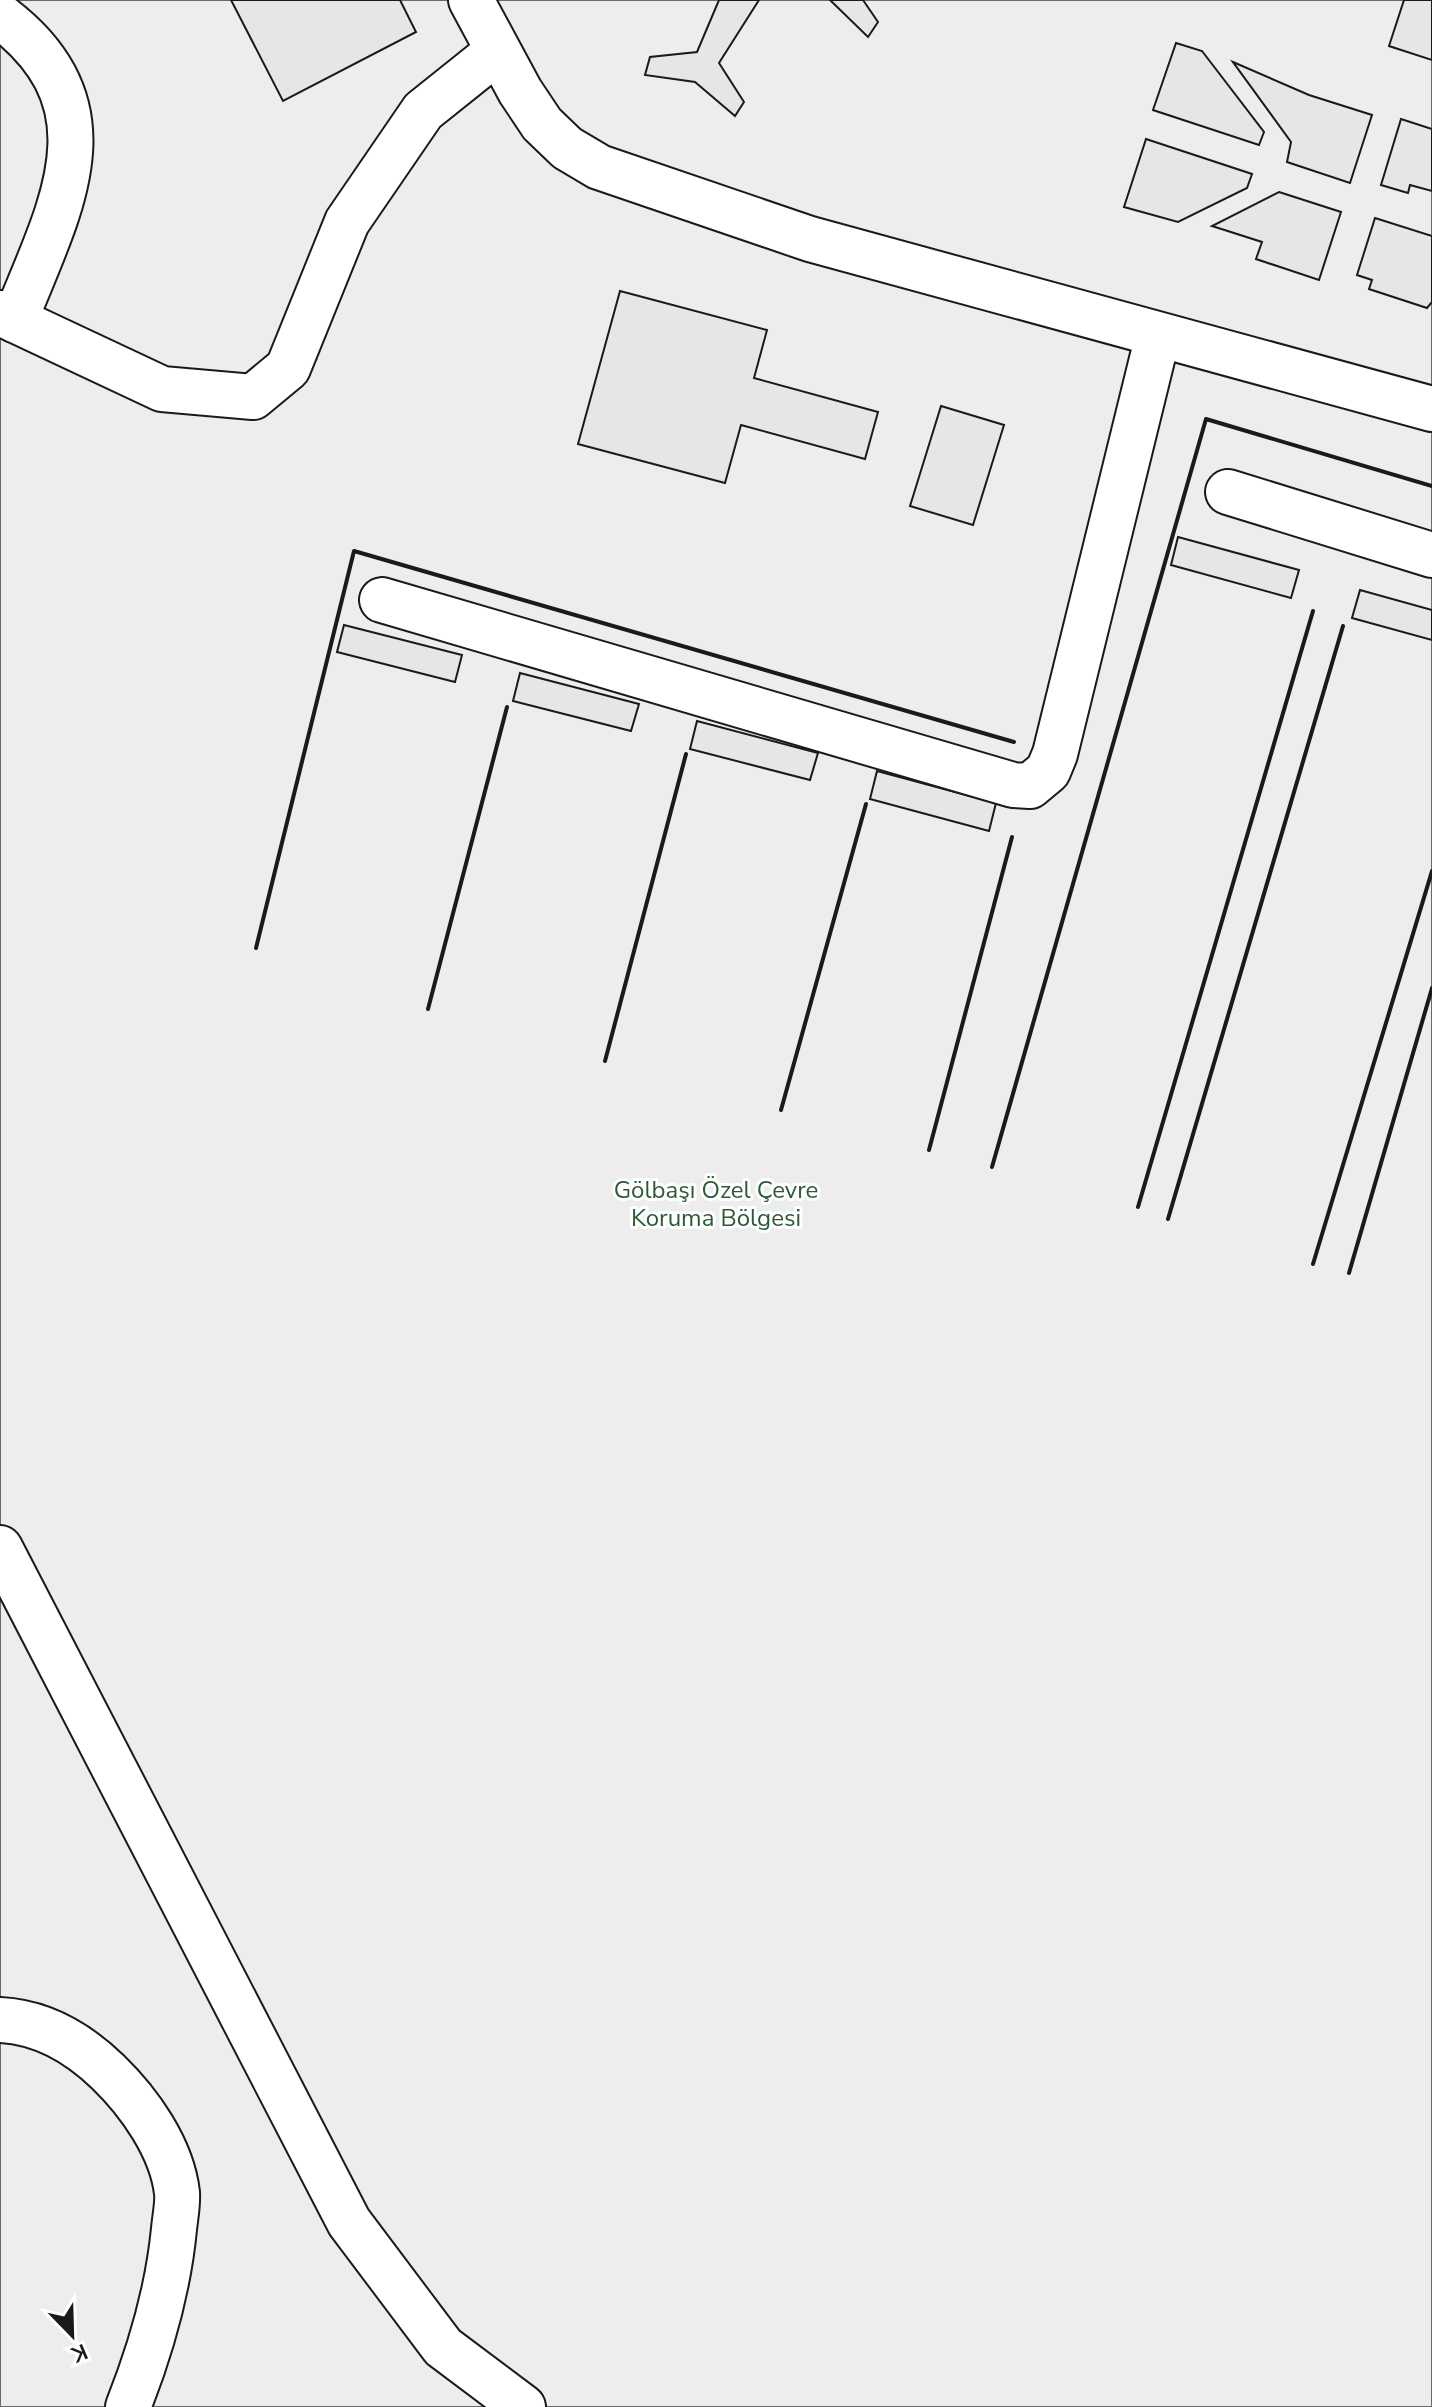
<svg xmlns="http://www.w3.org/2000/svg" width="1432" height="2407" viewBox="0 0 1432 2407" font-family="'Nunito Sans',sans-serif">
  <rect width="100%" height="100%" fill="#fff"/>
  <rect fill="#ededed" stroke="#6a6a6a" stroke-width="2" x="0" y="0" width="1432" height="2407"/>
  <g fill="#e6e6e6" stroke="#1a1a1a" stroke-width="2">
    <polygon points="231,0 400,0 416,32 283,101"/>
    <polygon points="719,0 759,0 719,63 744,102 735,116 695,82 645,75 650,57 697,52"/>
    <polygon points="830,0 863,0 878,22 868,37"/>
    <polygon points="1404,0 1432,0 1432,60 1389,46"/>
    <polygon points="1176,43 1202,51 1264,132 1259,145 1153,110"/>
    <polygon points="1233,62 1309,95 1372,115 1350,183 1287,162 1291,142"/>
    <polygon points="1401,119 1432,129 1432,191 1410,185 1408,193 1381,185"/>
    <polygon points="1146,139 1252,174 1247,188 1178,222 1124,207"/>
    <polygon points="1279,192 1341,212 1319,280 1256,259 1262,242 1212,226"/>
    <polygon points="1375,218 1432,236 1432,302 1427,308 1369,289 1372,280 1357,275"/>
    <polygon points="620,291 767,330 754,378 878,412 865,459 741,425 725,483 578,444"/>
    <polygon points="941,406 1004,425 973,525 910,506"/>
    <polygon points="1178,537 1299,570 1291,598 1171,565"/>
    <polygon points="1360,590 1432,610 1432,640 1352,618"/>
    <polygon points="344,625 462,655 455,682 337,652"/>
    <polygon points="520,673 639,704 631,731 513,701"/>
    <polygon points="697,721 818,753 810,780 690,749"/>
    <polygon points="877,771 996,803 989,831 870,799"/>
  </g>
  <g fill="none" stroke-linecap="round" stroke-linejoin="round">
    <defs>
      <g id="minor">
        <polyline points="471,0 520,91 542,124 567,148 599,167 810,239 1432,409"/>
        <path d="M0,16C120,106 60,207 15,320"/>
        <polyline points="0,313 162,389 253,397 288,368 347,222 423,111 498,51"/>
        <polyline points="1228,492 1432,555"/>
        <polyline points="382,600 1013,785 1030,786 1048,771 1055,754 1158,335"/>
        <polyline points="0,1548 349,2222 443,2347 523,2407"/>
        <path d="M0,2020C41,2022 78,2043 108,2072C139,2102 172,2148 177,2193C178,2204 175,2218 174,2229C168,2291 151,2349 128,2407"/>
      </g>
    </defs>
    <use href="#minor" stroke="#1a1a1a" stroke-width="48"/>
    <use href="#minor" stroke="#fff" stroke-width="44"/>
    <g stroke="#1a1a1a" stroke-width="4">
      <polyline points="256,948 354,551 1014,742"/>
      <polyline points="428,1009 507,707"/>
      <polyline points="605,1061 686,754"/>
      <polyline points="781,1110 866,804"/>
      <polyline points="929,1150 1012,837"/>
      <polyline points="992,1167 1206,419 1432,486"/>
      <polyline points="1138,1207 1313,611"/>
      <polyline points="1168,1219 1343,626"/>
      <polyline points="1313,1264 1432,871"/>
      <polyline points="1349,1273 1432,988"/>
    </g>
  </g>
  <g text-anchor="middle" stroke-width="6" stroke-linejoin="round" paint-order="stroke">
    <g font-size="24" fill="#2b5a34" stroke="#fff">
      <text x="716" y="1198">Gölbaşı Özel Çevre<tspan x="716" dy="28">Koruma Bölgesi</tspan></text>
    </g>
  </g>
  <g transform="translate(72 2335) rotate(157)" stroke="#ffffff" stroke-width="6" paint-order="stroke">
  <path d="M0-6L14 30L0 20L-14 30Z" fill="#1a1a1a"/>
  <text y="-12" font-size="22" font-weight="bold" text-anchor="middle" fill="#1a1a1a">K</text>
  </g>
</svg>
